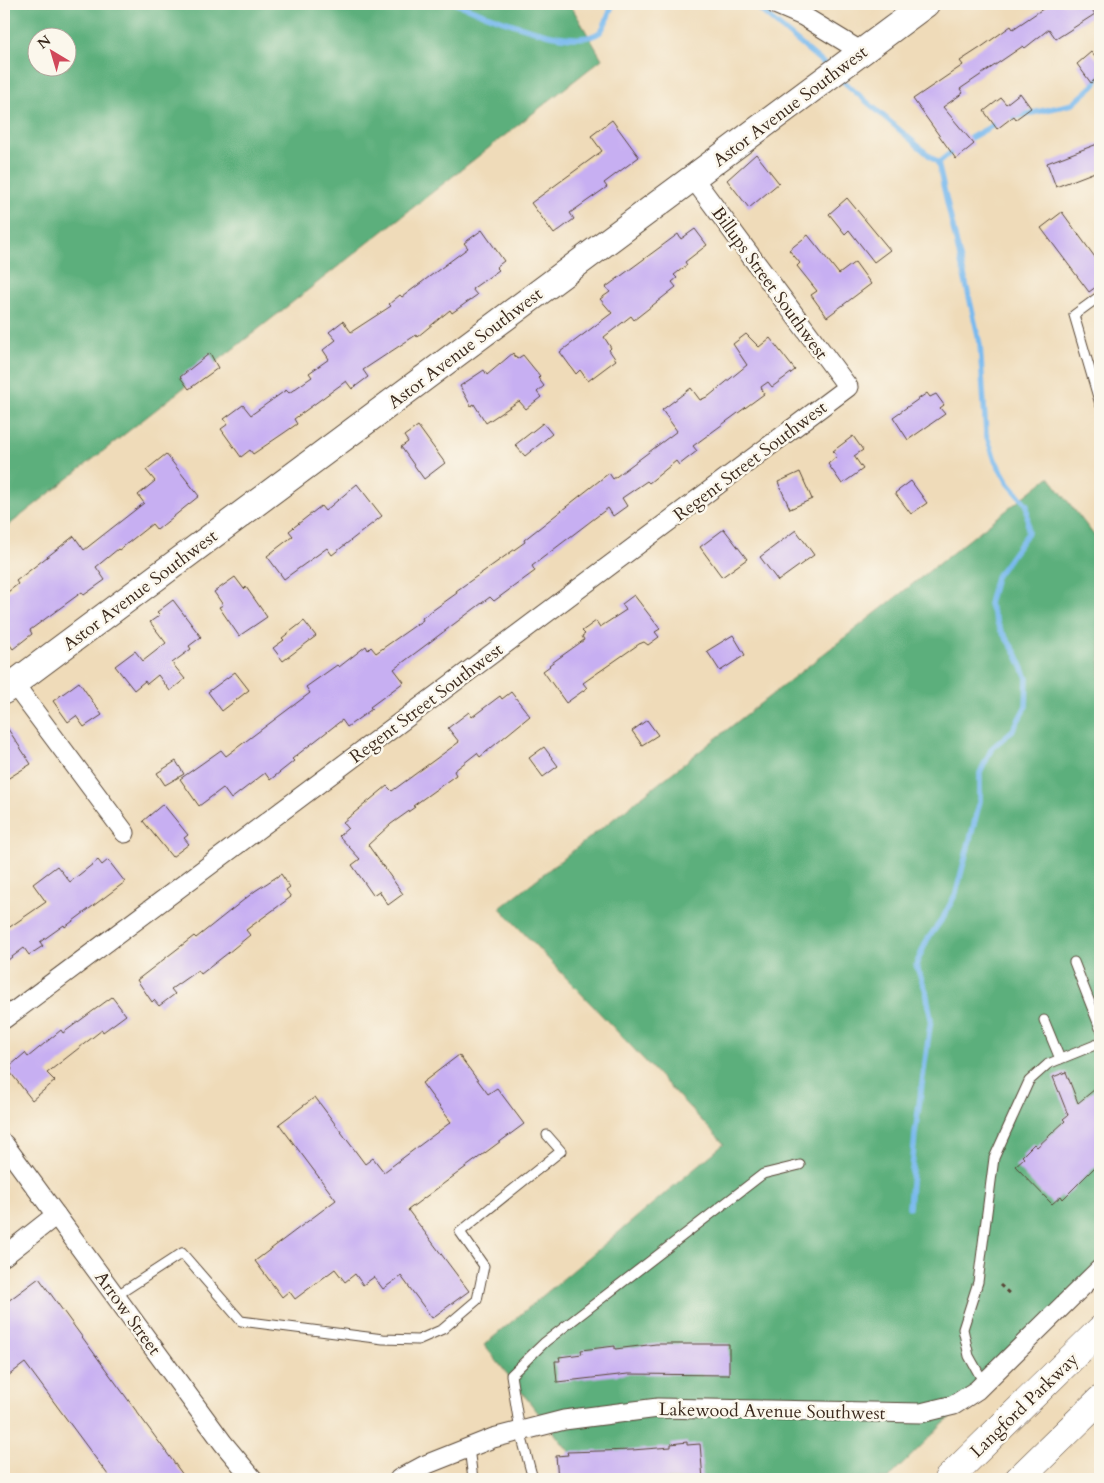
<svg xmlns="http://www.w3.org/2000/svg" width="1104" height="1483" viewBox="0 0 1104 1483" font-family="Cardo,serif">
  <rect width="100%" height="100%" fill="#fbf7ec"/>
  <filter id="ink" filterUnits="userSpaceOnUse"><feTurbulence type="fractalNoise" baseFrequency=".02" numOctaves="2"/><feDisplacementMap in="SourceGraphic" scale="10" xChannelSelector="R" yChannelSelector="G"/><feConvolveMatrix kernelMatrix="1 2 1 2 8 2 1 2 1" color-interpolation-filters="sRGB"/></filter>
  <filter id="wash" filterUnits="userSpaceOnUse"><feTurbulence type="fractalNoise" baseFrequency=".0096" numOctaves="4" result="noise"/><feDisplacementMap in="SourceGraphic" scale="20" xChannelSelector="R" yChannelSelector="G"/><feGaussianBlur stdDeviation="1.12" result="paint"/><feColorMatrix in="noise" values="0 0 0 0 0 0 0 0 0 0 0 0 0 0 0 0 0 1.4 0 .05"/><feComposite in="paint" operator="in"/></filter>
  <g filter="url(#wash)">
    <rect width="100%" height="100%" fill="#efdbb9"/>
    <g fill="#5caf7c" stroke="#4c6c4d" fill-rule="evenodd">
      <path d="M4,4H570L602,59L4,529ZM38,38H68V68H38Z"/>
      <polygon points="1049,477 1100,543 1100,1268 888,1479 591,1479 484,1345 724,1144 500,908"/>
    </g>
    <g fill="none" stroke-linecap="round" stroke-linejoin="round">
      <g stroke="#79baee" stroke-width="5.5">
        <path d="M456,4C487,14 574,53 600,32C606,26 609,12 613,4"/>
        <polyline points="753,4 828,67"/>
        <polyline points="838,77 938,163 980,344 986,434 995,460 1009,484 1027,505 1028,533 996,577 989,604 1000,629 1016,653 1027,678 1026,706 1013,730 992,748 980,773 980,801 956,893 943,918 927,940 916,965 926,991 931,1019 915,1134 909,1207"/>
        <polyline points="1014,117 1073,104 1094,85 1100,70"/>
        <polyline points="963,142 1001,121"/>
        <polyline points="938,163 956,148"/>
      </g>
    </g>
    <g id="blocks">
      <g fill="#c7aff2">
        <polygon points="1050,4 1088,4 1095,14 1056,39 1049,29 1025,48 1023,46 960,89 963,93 943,107 974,144 956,159 913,99 963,65 960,61 980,48 1011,26 1013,29"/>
        <polygon points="1091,52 1100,63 1100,75 1091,83 1077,64"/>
        <polygon points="1020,93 1031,108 1016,119 1014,116 997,129 984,111 1001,98 1006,104"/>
        <polygon points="612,120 639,157 604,183 607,187 570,213 574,219 554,234 531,203 602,151 591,136"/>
        <polygon points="1100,143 1100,170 1056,187 1047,163"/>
        <polygon points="756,154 779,183 749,208 727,180"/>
        <polygon points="847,198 890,250 874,262 849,230 845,234 829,214"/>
        <polygon points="1062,212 1100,264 1100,284 1089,292 1041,228"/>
        <polygon points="695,229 707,245 685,262 687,265 674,275 677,278 672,282 676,287 634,320 631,316 604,337 611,348 609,350 616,360 588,381 580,370 576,374 560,352 612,313 600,299 610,292 606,287 678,234 681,239"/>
        <polygon points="482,230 504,261 496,267 499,270 472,289 477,295 452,313 450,310 417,337 416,335 363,370 368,377 352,389 346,381 294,419 297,424 284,433 253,454 250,450 241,457 221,429 228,424 224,419 243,405 251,415 286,390 289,393 312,377 309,373 329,359 323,350 336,340 329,332 343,321 351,332 391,306 389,304 400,295 402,297 468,248 464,243"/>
        <polygon points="808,235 839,274 855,262 871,284 827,317 811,295 817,291 797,266 800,263 789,250"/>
        <polygon points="746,334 759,347 770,338 795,370 772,387 768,382 761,387 764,394 693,446 697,451 679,465 676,461 649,483 647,481 622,498 627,506 613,516 608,508 532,566 535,571 494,601 490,597 394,669 404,682 370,707 372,709 347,727 342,720 292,759 294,761 270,780 265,773 231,799 223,788 199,806 180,779 221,750 226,756 310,693 306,687 337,665 339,667 366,646 368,650 371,647 376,653 423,620 422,618 457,593 456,591 525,542 524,540 609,473 613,479 677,431 662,410 691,388 700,400 709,396 747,365 733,344"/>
        <polygon points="210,353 218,368 189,389 180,377"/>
        <polygon points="513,353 517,359 523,355 540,376 538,378 544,386 537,392 541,397 526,409 519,401 486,423 474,404 471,406 460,386 484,370 487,375"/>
        <polygon points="927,393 930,397 936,394 944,405 940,408 945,414 908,440 893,417"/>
        <polygon points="543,423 552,434 525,456 515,445"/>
        <polygon points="418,426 445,463 424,479 401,447 408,442 404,436"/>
        <polygon points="853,436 863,450 854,456 863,469 842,484 828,464 837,456 833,451"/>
        <polygon points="166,454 199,496 157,530 152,524 119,550 118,549 96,567 105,580 84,595 82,592 30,630 32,634 13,649 4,637 4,595 18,584 16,581 74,536 84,550 144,503 138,495 155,481 146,470"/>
        <polygon points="800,472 812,499 790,509 778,482"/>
        <polygon points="911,481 927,503 911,514 895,493"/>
        <polygon points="357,484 382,516 332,555 327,548 284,579 267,556 293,536 289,531 321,506 325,511"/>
        <polygon points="724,529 747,559 722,577 700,547"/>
        <polygon points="796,530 814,555 778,581 760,557"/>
        <polygon points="235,577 244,589 246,587 267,617 239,636 219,607 223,605 214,592"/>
        <polygon points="634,595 660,629 655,632 659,637 648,645 644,642 639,644 583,683 587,688 566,703 543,671 550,666 549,665 584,640 582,636 585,634 582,631 596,621 600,627 626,610 622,604"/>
        <polygon points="173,600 201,637 189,646 191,649 172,663 185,679 170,691 158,675 147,684 145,681 134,690 115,666 135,651 143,661 166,643 150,622 160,615 157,612"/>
        <polygon points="304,621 316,636 283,661 273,648 284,640 282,638"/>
        <polygon points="733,635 745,655 720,671 707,651"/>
        <polygon points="235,672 249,690 222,711 208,692"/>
        <polygon points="79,682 102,715 84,727 76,716 68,722 53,701"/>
        <polygon points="511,692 530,716 480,757 477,753 454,771 456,775 413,806 415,807 391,824 368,845 403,894 388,905 379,891 373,895 352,865 360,859 339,836 348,828 343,822 387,786 392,791 459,742 448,728 469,712 472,717 500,696 502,699"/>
        <polygon points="647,720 658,735 642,745 632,731"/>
        <polygon points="4,723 31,764 4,781"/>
        <polygon points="544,747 558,766 543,777 529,758"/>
        <polygon points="176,761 184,774 165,785 157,773"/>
        <polygon points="163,804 188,835 184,838 189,844 172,857 143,821"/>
        <polygon points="98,860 102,865 108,860 125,882 65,927 64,925 40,942 43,946 29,955 24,948 4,963 4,931 46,902 33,884 57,866 70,882"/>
        <polygon points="281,874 290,887 286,890 291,897 246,930 250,935 228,953 201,974 198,970 171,989 175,994 159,1006 154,1000 152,1002 137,980 194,936 196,938 255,891"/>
        <polygon points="112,997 126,1015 103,1032 102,1030 47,1073 55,1081 32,1100 10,1072 12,1069 10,1066 25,1053 28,1057 61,1030 63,1033"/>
        <polygon points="459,1055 488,1094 497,1088 524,1124 408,1210 469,1291 432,1318 401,1276 383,1289 374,1277 363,1285 355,1274 345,1282 335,1269 295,1299 289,1291 282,1297 255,1261 336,1200 279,1124 315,1097 365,1164 373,1158 384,1172 451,1122 422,1083"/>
        <polygon points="1066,1072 1078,1103 1100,1085 1100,1162 1063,1199 1061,1196 1052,1204 1015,1166 1024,1158 1022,1156 1034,1144 1037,1147 1065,1121 1063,1119 1068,1115 1053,1077"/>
        <polygon points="39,1278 186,1479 111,1479 25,1363 4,1379 4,1304"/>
        <polygon points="656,1344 729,1344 729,1375 628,1374 557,1382 555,1361 560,1361 559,1357 582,1354 581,1350 615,1346 615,1349"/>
        <polygon points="687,1442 687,1445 700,1444 703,1479 558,1479 556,1456 568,1455 567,1452 632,1450 671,1447 671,1444"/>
      </g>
    </g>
  </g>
  <g filter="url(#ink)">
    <use href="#blocks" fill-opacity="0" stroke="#564535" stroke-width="1"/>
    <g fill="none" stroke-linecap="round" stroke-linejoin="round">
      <defs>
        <g id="lane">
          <polyline points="1100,296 1074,315 1100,404"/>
          <polyline points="1074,962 1100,1028"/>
          <polyline points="1044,1020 1060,1059"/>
          <polyline points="116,1296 182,1253 241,1321 383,1339 418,1340 443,1329 477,1300 484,1266 460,1232 561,1151 547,1135"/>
          <polyline points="984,1383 969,1356 963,1329 978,1282 994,1158 1029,1081 1048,1064 1100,1043"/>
          <polyline points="469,1448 473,1479"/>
          <polyline points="533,1479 520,1431 511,1375 545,1342 763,1174 800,1165"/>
        </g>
        <g id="street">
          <polyline points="775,4 803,16 862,52"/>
          <polyline points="14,684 125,833"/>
          <polyline points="4,1019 848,387 693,178"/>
          <polyline points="4,1144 223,1443 253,1479"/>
          <polyline points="4,1256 56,1215"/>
          <polyline points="399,1479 425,1465 493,1438 564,1420 658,1408 921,1413 954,1405 977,1390 1100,1269"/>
        </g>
        <polyline id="secondary" points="4,691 926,4"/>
        <g id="highway">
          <polyline points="948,1479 1100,1330"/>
          <polyline points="1019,1479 1100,1400"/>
        </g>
      </defs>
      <use href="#lane" stroke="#564535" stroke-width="11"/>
      <use href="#street" stroke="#564535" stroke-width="21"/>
      <use href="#secondary" stroke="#564535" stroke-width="28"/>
      <use href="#highway" stroke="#564535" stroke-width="29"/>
      <polyline stroke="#564535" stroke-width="3" stroke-dasharray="4 4" stroke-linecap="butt" points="1000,1285 1011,1295"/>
      <use href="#lane" stroke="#fff" stroke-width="9"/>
      <use href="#street" stroke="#fff" stroke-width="19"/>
      <use href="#secondary" stroke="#fff" stroke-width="26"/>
      <use href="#highway" stroke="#fff" stroke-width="28"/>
    </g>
  </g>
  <g text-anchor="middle" stroke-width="5" stroke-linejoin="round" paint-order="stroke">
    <g font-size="18" fill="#3b2a1e" stroke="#fbf7ec">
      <text transform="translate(790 106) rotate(-37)" y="6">Astor Avenue Southwest</text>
      <text transform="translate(770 283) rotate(54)" y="6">Billups Street Southwest</text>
      <text transform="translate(465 348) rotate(-37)" y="6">Astor Avenue Southwest</text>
      <text transform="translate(750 461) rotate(-37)" y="6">Regent Street Southwest</text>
      <text transform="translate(140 590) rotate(-37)" y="6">Astor Avenue Southwest</text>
      <text transform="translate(426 703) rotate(-37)" y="6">Regent Street Southwest</text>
      <text transform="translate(128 1313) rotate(54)" y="6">Arrow Street</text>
      <text transform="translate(1024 1405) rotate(-44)" y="6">Langford Parkway</text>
      <text transform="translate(772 1411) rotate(1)" y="6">Lakewood Avenue Southwest</text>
    </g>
  </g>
  <rect width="1104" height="1483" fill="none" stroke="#fbf7ec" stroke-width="20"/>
  <g transform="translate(52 52) rotate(322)"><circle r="24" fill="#fbf7ec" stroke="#aea59a"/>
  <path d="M0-4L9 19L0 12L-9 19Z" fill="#d1495b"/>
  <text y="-8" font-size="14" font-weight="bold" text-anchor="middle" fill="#3b2a1e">N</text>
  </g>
</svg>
